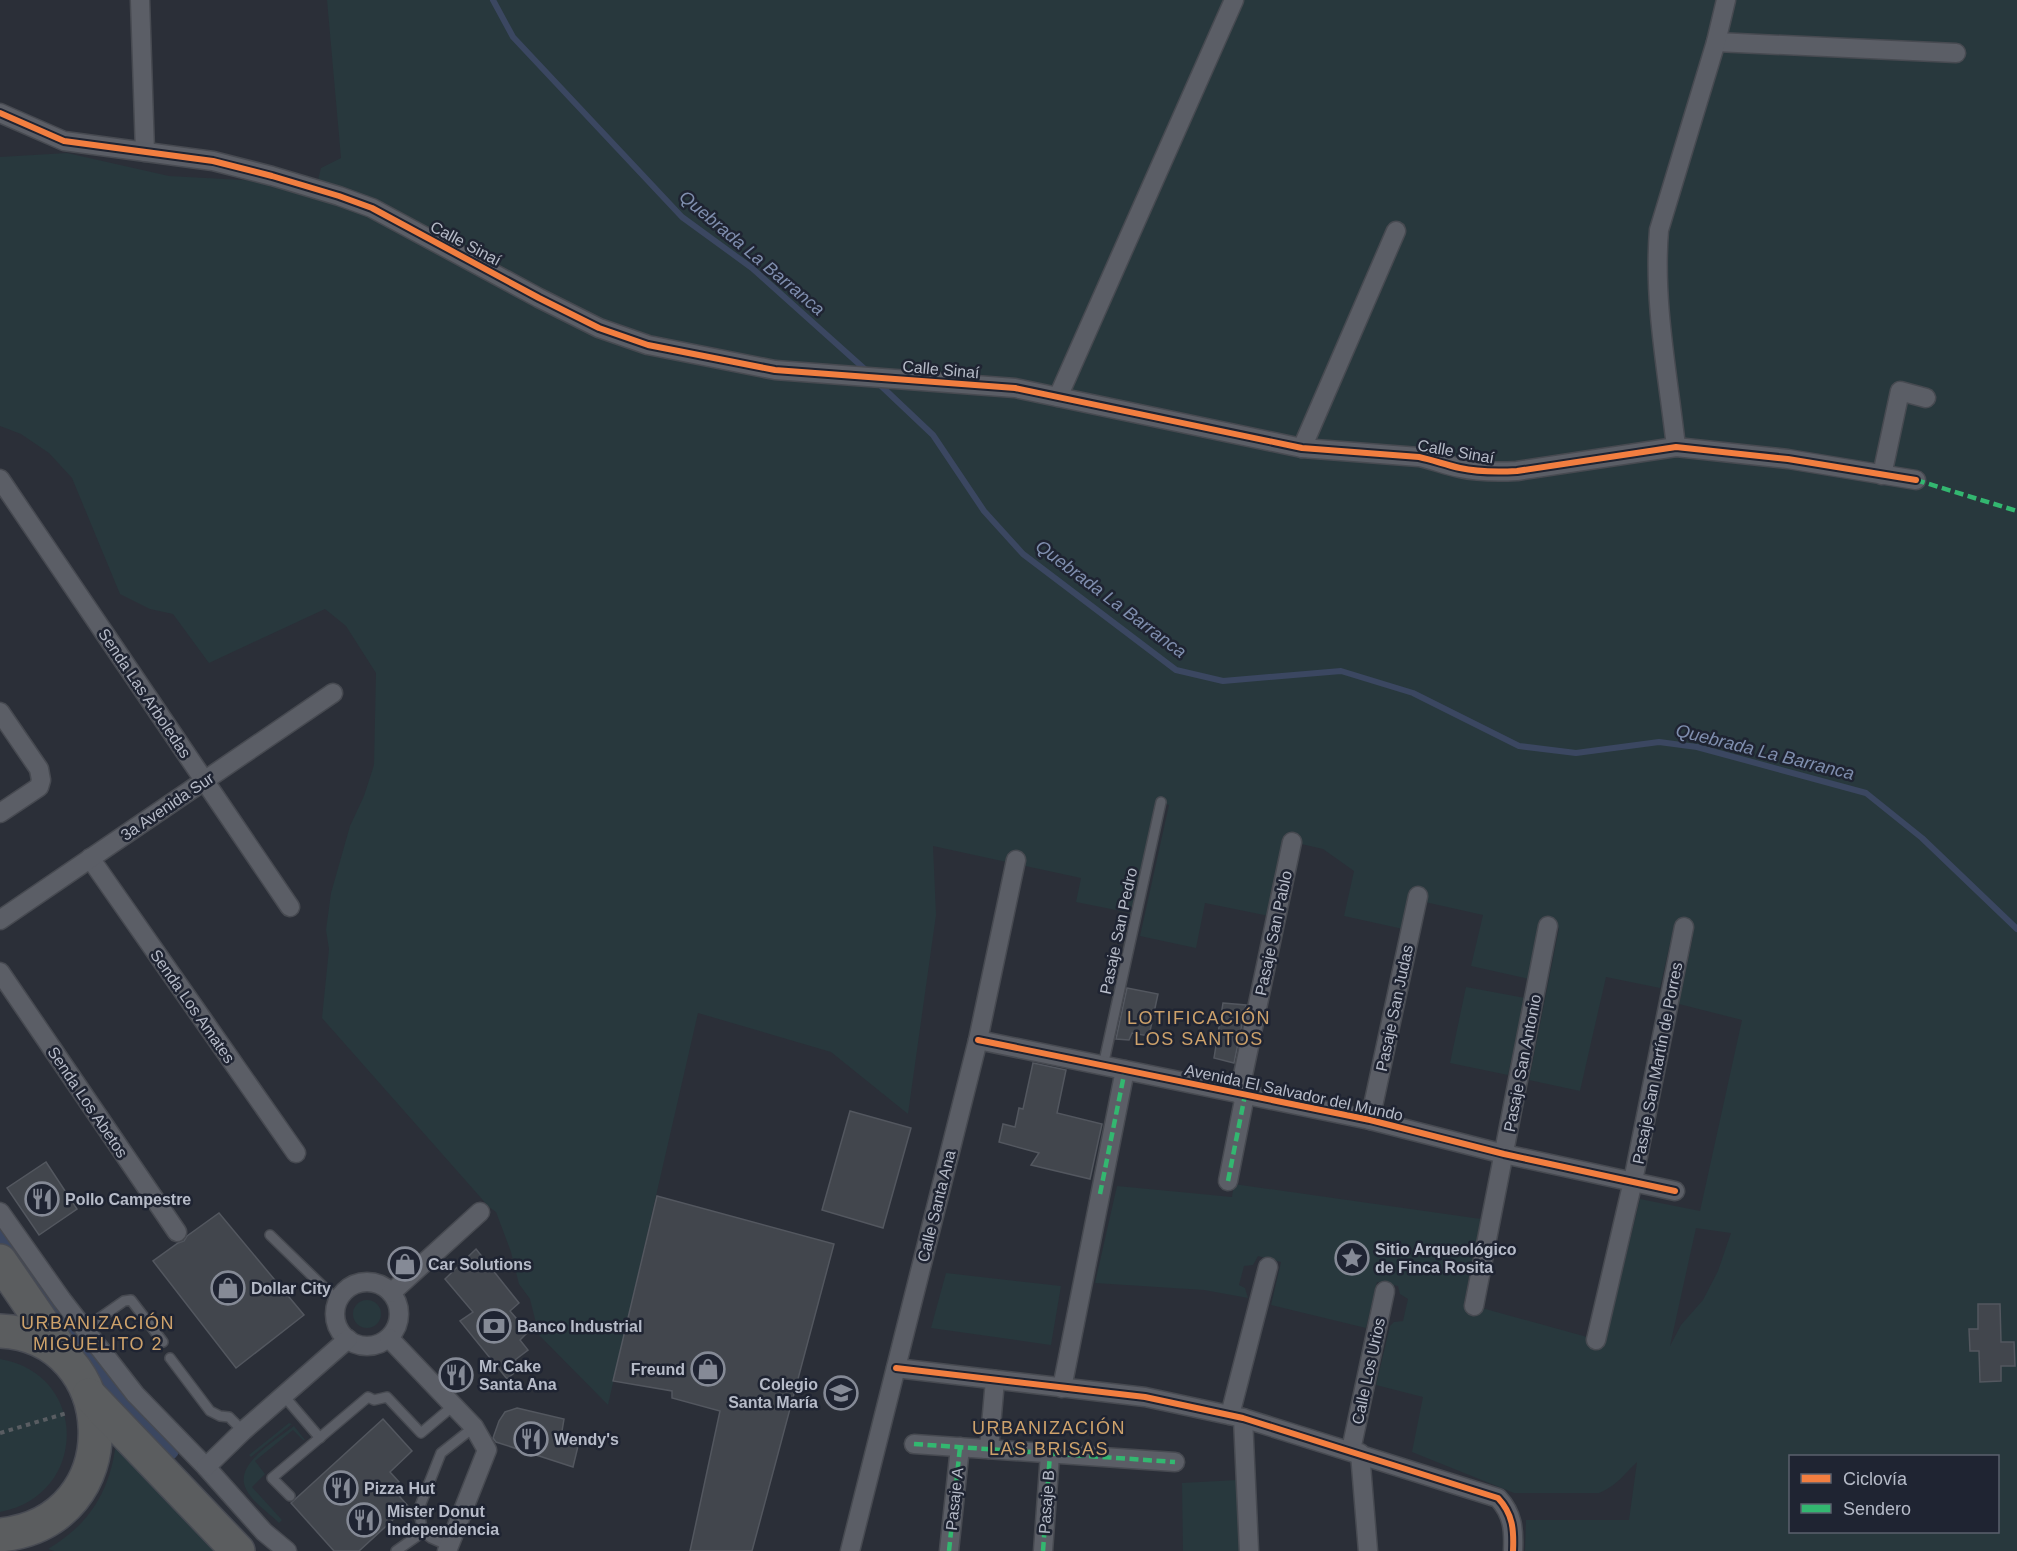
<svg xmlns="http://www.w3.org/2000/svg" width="2017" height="1551" viewBox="0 0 2017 1551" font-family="Helvetica,sans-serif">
  <rect width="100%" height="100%" fill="#2b2f38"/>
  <g fill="#28383d" fill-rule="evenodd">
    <path d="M327,0H2017V1551H1525L1526,1520H1629L1637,1462C1623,1475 1618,1485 1599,1493H1514L1412,1452L1423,1397L1376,1385L1390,1326L1394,1322L1403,1321L1408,1299L1400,1294L1398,1286L1377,1282L1366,1328L1271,1305L1281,1262L1258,1256L1253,1265L1244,1266L1239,1285L1245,1288L1248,1298L1204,1290L1095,1283L1117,1186L1232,1197L1234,1184L1481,1219L1464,1303L1605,1342L1640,1199L1700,1211L1742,1020L1679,1004L1693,936L1685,927L1674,926L1660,988L1606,977L1580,1091L1529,1080L1559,928L1548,926L1529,979L1471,966L1483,915L1425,902L1403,929L1344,916L1354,871L1323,849L1284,840L1269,916L1205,903L1196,948L1140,936L1169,805L1156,801L1131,913L1076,902L1081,878L933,846L936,915L908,1114L831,1052L698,1013L608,1405L539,1335L530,1299L519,1284L511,1252L496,1212L489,1207L322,1018L329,949L326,930L331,893L350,826L364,796L374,765L376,673L346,626L325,609L209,663L173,614L150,609L120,594L72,478L49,453L21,434L0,426V157L67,153L169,176L317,184L321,168L341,158ZM1696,1228L1731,1233L1718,1271L1703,1300L1681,1325L1670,1346ZM1790,1456H1998V1532H1790Z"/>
    <polygon points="1466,987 1525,998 1508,1075 1450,1063"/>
    <polygon points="946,1273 1061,1286 1051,1345 931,1328"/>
    <circle cx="367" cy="1314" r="14"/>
    <path d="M0,1359C89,1374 89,1495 0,1512Z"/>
    <polygon points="289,1423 292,1424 251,1457 249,1455"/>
    <path d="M294,1426L305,1440H303L293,1430L255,1461L265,1474L252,1487L282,1520L279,1523C269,1513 252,1502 246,1489C233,1464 278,1439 294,1426Z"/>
    <path d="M116,1443L219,1551H54L48,1549C90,1524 110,1491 116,1443Z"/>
    <polygon points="1237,1480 1240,1551 1183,1551 1182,1483"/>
  </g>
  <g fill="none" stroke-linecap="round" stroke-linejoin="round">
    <g stroke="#3b4761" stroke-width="6">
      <polyline points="493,0 513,37 682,217 752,268 868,372"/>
      <polyline points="877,382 933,435 984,511 1023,554 1176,670 1223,681 1341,671 1413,693 1519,746 1576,753 1659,742 1697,747 1866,793 1922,838 2017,929"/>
    </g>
    <polyline stroke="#3b4761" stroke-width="20" points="0,1229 91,1356 169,1450"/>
  </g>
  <g fill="#42464d" stroke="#53575f" stroke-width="1.5">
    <polygon points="1127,988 1158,994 1149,1036 1132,1033 1129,1040 1116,1039"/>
    <polygon points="1223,1003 1246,1005 1234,1063 1214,1058"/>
    <polygon points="1033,1063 1066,1070 1057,1113 1102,1124 1090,1179 1031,1165 1039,1153 999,1142 1003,1124 1015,1127 1019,1108 1023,1109"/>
    <polygon points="850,1111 911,1128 883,1228 822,1210"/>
    <polygon points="46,1162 77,1209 39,1235 7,1188"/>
    <polygon points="657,1196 834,1244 752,1551 690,1551 720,1411 672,1398 672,1391 613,1381"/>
    <polygon points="219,1213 304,1315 236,1368 153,1261 178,1243 184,1241 187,1236"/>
    <polygon points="476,1249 519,1303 510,1311 528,1332 520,1340 528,1350 515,1360 521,1367 507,1379 460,1321 473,1312 445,1279"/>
    <polygon points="1978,1304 2000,1304 2001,1342 2014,1342 2015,1366 2001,1366 2001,1381 1980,1382 1979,1351 1970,1351 1969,1329 1978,1329"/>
    <polygon points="517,1408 564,1419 561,1437 579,1442 573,1467 496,1442 493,1438 499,1421 505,1412"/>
    <polygon points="383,1419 412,1451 390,1472 399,1482 392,1488 408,1506 359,1551 334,1551 291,1503"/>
  </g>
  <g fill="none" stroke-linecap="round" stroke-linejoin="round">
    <defs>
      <g id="lane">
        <polyline points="1103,1066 1161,802"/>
        <polyline points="270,1235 338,1301"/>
        <polyline points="84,1329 124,1301 131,1300 163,1342"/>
        <polyline points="170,1358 210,1411 220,1416 229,1417 243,1431"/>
        <polyline points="284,1396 320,1438"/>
        <polyline points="290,1496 272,1478 368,1397 374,1400 387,1397 421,1433 453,1406"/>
        <polyline points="449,1546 431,1538 423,1532 420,1518 420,1506 441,1453 474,1427"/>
        <polyline points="396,1551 423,1532"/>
      </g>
      <g id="street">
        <polyline points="140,0 145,152"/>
        <polyline points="1716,42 1956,53"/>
        <path d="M0,113L64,141L213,161L272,176L339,196L372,208L539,298L599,328L648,345L775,370L1015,388L1302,448L1419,457C1433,460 1446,465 1460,468C1478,472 1498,472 1517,471L1676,447L1788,459L1916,480"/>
        <polyline points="1058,397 1234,0"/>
        <path d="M1676,447C1668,375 1653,302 1659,230L1716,42L1726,0"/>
        <polyline points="1302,448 1396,231"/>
        <polyline points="1882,475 1900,391 1926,398"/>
        <polyline points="0,479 290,907"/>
        <polyline points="0,712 39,769 41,780 39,787 0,813"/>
        <polyline points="90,858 296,1153"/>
        <polyline points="0,920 333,693"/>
        <polyline points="0,972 177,1232"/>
        <polyline points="978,1040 1370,1120 1504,1154 1675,1191"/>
        <polyline points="1239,1094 1292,842"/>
        <polyline points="1370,1120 1418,896"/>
        <polyline points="1228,1181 1245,1095"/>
        <polyline points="0,1212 62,1300 135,1394 206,1467 264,1532 287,1551"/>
        <circle cx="367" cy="1314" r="32"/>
        <polyline points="391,1293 480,1212"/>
        <polyline points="1474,1306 1548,926"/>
        <polyline points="389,1338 474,1427 487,1450 447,1551"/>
        <polyline points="1596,1340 1633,1181 1684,927"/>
        <path d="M896,1368L1145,1397L1243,1418L1498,1498C1513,1514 1514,1530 1513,1551"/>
        <polyline points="1062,1388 1125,1070"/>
        <polyline points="1230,1415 1268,1267"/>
        <polyline points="1243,1418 1249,1551"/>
        <polyline points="914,1444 1175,1462"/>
        <polyline points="989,1449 995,1380"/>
        <polyline points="1351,1450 1385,1291"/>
        <polyline points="1360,1453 1368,1551"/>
        <polyline points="206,1467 243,1431 348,1339"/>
        <polyline points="850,1551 978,1040 1016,860"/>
        <polyline points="949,1551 960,1447"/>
        <polyline points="1043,1551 1050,1454"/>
      </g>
      <g id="highway">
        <polyline points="0,1261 63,1353"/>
        <path d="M0,1331C122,1336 132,1522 0,1535"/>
        <polyline points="89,1395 238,1551"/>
      </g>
    </defs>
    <use href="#lane" stroke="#474a51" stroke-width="12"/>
    <use href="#street" stroke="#474a51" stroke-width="21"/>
    <use href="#highway" stroke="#484b53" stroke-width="36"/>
    <polyline stroke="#595d62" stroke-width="4" stroke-dasharray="4.5 4.5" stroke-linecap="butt" points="0,1433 67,1413"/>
    <use href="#lane" stroke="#5b5e66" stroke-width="9"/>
    <use href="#street" stroke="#5b5e66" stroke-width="18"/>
    <use href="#highway" stroke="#5b5d5f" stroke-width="33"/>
    <g stroke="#33b770" stroke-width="4.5" stroke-dasharray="9 4.5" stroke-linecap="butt">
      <polyline points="1916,480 2017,511"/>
      <polyline points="1228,1181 1245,1095"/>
      <polyline points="1100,1194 1125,1070"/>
      <polyline points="914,1444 1175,1462"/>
      <polyline points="949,1551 960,1447"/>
      <polyline points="1043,1551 1050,1454"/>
    </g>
    <defs>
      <g id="cycleway">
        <path d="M0,113L64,141L213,161L272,176L339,196L372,208L539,298L599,328L648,345L775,370L1015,388L1302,448L1419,457C1433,460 1446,465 1460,468C1478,472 1498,472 1517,471L1676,447L1788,459L1916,480"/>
        <polyline points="978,1040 1370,1120 1504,1154 1675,1191"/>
        <path d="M896,1368L1145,1397L1243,1418L1498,1498C1513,1514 1514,1530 1513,1551"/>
      </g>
    </defs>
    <use href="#cycleway" stroke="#1f2432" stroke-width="10"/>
    <use href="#cycleway" stroke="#f27e40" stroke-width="6"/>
  </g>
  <defs>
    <symbol id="restaurant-ring" viewBox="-11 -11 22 22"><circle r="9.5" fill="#1f2432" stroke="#858a96" stroke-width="1.5"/><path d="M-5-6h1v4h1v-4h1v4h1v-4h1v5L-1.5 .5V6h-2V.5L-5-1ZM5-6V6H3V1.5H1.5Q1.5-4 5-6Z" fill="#858a96"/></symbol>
    <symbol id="sight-ring" viewBox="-11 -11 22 22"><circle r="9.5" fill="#1f2432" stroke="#858a96" stroke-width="1.5"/><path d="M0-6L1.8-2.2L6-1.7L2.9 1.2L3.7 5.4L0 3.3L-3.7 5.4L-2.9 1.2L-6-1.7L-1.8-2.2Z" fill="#858a96"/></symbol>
    <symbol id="shop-ring" viewBox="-11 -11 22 22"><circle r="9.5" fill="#1f2432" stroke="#858a96" stroke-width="1.5"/><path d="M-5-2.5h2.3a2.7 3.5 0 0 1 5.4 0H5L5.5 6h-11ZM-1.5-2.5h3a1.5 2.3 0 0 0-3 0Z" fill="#858a96"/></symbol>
    <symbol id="bank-ring" viewBox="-11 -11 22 22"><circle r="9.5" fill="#1f2432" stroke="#858a96" stroke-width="1.5"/><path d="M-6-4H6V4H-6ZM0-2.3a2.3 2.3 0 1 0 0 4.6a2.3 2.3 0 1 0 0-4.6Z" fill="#858a96"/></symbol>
    <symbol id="school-ring" viewBox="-11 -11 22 22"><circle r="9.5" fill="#1f2432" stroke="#858a96" stroke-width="1.5"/><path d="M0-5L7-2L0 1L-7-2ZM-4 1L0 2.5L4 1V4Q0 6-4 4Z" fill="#858a96"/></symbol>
  </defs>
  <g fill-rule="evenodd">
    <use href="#restaurant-ring" x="23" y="1180" width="38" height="38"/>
    <use href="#sight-ring" x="1333" y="1239" width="38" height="38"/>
    <use href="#shop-ring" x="386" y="1245" width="38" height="38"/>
    <use href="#shop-ring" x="209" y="1269" width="38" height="38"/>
    <use href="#bank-ring" x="475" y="1307" width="38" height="38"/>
    <use href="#shop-ring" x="689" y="1350" width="38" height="38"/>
    <use href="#restaurant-ring" x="437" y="1356" width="38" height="38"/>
    <use href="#school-ring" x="822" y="1374" width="38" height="38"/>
    <use href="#restaurant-ring" x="512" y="1420" width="38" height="38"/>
    <use href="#restaurant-ring" x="322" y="1469" width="38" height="38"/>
    <use href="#restaurant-ring" x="345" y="1501" width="38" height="38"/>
  </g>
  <g text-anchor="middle" stroke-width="5" stroke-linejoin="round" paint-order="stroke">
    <g font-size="16" fill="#b6bbc8" stroke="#1f2432">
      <text transform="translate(466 243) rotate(28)" y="6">Calle Sinaí</text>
      <text transform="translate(941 369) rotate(5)" y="6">Calle Sinaí</text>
      <text transform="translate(1456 451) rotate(10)" y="6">Calle Sinaí</text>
      <text transform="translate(145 693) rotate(56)" y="6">Senda Las Arboledas</text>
      <text transform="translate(167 806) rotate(-34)" y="6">3a Avenida Sur</text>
      <text transform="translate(1118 931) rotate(-78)" y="6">Pasaje San Pedro</text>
      <text transform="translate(1273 933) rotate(-78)" y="6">Pasaje San Pablo</text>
      <text transform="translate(193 1006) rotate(55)" y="6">Senda Los Amates</text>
      <text transform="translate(1394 1008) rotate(-78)" y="6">Pasaje San Judas</text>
      <text transform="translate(1522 1063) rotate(-79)" y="6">Pasaje San Antonio</text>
      <text transform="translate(1657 1063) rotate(-79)" y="6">Pasaje San Martín de Porres</text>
      <text transform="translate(1294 1092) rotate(12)" y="6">Avenida El Salvador del Mundo</text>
      <text transform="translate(88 1102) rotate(56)" y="6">Senda Los Abetos</text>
      <text transform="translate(936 1206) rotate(-76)" y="6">Calle Santa Ana</text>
      <text transform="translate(1368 1371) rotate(-78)" y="6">Calle Los Urios</text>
      <text transform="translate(954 1499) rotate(-84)" y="6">Pasaje A</text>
      <text transform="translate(1046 1502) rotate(-86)" y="6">Pasaje B</text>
    </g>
    <g font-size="16" font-weight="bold" fill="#b6bbc8" stroke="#1f2432" text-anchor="start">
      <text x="65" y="1205">Pollo Campestre</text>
      <text x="1375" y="1255">Sitio Arqueológico<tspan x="1375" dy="18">de Finca Rosita</tspan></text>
      <text x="428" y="1270">Car Solutions</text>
      <text x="251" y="1294">Dollar City</text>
      <text x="517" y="1332">Banco Industrial</text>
      <text x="479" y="1372">Mr Cake<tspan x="479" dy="18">Santa Ana</tspan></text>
      <text x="685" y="1375" text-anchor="end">Freund</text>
      <text x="818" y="1390" text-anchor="end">Colegio<tspan x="818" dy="18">Santa María</tspan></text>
      <text x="554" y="1445">Wendy's</text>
      <text x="364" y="1494">Pizza Hut</text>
      <text x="387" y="1517">Mister Donut<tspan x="387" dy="18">Independencia</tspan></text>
    </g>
    <g font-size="18" font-style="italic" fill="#7f8eae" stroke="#1f2432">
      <text transform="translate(752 253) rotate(40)" y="6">Quebrada La Barranca</text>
      <text transform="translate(1111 599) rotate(37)" y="6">Quebrada La Barranca</text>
      <text transform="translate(1765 752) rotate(14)" y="6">Quebrada La Barranca</text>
    </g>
    <g font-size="18" letter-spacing="1.5" fill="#cea26b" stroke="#1f2432">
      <text x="1199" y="1024">LOTIFICACIÓN<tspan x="1199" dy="21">LOS SANTOS</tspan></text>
      <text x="98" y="1329">URBANIZACIÓN<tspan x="98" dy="21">MIGUELITO 2</tspan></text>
      <text x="1049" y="1434">URBANIZACIÓN<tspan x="1049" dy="21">LAS BRISAS</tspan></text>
    </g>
  </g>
  <rect x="1789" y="1455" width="210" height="78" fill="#1f2432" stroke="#5b606e" stroke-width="1.5"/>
  <rect x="1801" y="1474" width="30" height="9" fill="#f27e40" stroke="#5b606e" stroke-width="1.5"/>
  <text x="1843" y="1485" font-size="18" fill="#b6bbc8">Ciclovía</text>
  <rect x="1801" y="1504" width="30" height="9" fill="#33b770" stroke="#5b606e" stroke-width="1.5"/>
  <text x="1843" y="1515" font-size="18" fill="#b6bbc8">Sendero</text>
</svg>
